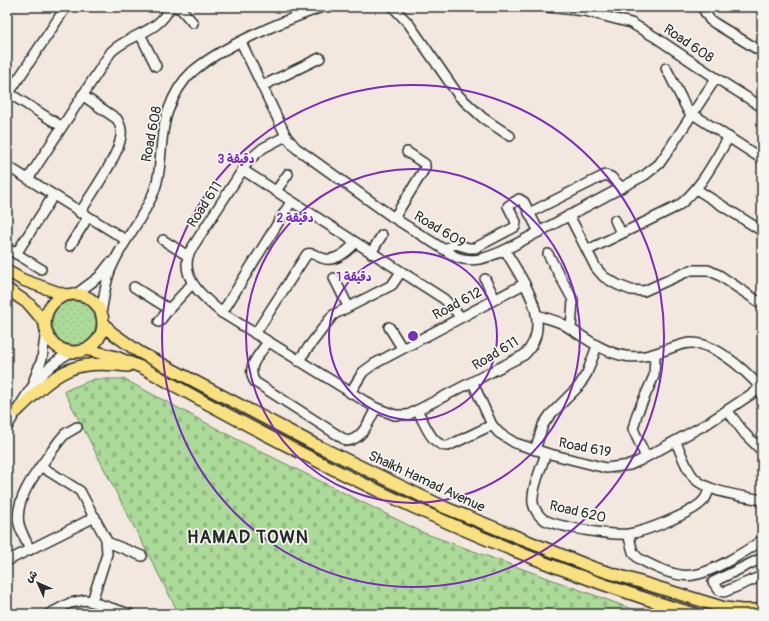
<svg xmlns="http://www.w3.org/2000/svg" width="769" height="621" viewBox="0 0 769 621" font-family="Pangolin,'Playpen Sans Arabic',sans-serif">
  <defs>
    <pattern id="grass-dots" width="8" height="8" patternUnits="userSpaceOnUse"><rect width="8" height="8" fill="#abda99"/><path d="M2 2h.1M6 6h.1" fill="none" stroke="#93bb84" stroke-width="1.8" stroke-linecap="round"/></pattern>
    <pattern id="cemetery-stones" width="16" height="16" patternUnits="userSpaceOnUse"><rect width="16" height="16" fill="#abda99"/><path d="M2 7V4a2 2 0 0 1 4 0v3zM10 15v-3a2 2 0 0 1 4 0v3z" fill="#93bb84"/></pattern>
  </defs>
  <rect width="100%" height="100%" fill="#f2e8e0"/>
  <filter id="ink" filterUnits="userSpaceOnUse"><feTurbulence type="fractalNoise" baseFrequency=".025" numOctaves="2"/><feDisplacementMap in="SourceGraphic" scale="8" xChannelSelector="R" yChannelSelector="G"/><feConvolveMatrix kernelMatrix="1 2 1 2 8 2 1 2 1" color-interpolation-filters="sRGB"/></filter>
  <g filter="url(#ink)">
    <circle fill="url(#grass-dots)" stroke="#6b8262" cx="74" cy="323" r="22"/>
    <polygon fill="url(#cemetery-stones)" stroke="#6b8262" points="94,379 124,379 240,441 424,533 646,614 179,614 64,391"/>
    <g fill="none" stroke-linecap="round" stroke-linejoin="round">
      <defs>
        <g id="minor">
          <polyline points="174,7 181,9 193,23"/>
          <polyline points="393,7 409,24 459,96 483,118 510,136"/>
          <polyline points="547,7 585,11 631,23 655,37 716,78 762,107"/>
          <polyline points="702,7 710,20 716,24 762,52"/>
          <polyline points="140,34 156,66"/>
          <path d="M241,42L286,136L296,148L394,218L456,257C475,264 488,257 505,250L645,175L659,164L666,154L716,78"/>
          <polyline points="666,68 688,111 762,159"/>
          <polyline points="262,86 320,58"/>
          <polyline points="7,92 61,126"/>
          <polyline points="9,93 66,7"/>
          <path d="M286,136L263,148L249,160L190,251C178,277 204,298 222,313L376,408L395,415H408L524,355C556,324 522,280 505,250"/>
          <polyline points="7,166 126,240"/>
          <polyline points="243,170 444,299 461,317"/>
          <path d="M28,179L111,52C129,34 159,33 170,7"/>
          <polyline points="696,189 762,231"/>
          <polyline points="276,191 288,174"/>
          <path d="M80,213C91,194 119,156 121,136C122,130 120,124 117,119L82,95"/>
          <polyline points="529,213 605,175 611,177 621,187"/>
          <polyline points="569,215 596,268 604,277 618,285 631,290 644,291 691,270 708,270 719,275 762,304"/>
          <polyline points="394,218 425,168 425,164 407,152"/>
          <polyline points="615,220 621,233"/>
          <polyline points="163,240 188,256"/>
          <polyline points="70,246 88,217"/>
          <polyline points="7,248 41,269"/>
          <polyline points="445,249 455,244 469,248 475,248 515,227 516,222 508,206 519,199 524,202 539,232"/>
          <path d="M588,250L678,206C701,189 714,161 729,137"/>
          <polyline points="371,253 382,235"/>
          <polyline points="16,254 53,196"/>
          <polyline points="548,254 573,300 571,329"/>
          <polyline points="334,278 348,306"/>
          <polyline points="485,279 495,299"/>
          <polyline points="134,287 169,309 192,284"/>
          <polyline points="76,294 99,277 110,263"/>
          <path d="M101,313C104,299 105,284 110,271C121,243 141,222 153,194C164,168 158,137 168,111C173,97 181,82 192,72C222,46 283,21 322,7"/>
          <polyline points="222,313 291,202"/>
          <path d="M537,315C545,318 555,320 563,324C583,336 602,352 625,356C647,360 664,349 684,344C710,337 745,370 761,388"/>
          <polyline points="159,322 169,309"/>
          <polyline points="389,327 402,348"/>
          <path d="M255,334L307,254C313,252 316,256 322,258C335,263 347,252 355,243"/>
          <path d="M268,342C260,354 245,367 255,382L347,441C363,439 369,421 376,408"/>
          <polyline points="298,361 333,315 392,285 401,272"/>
          <polyline points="34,380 42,359 46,330"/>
          <polyline points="473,383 492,425 499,433 515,443 546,453 606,468 630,465 639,461 708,423 762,387"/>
          <polyline points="350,393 363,372 374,364 524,284"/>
          <path d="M417,410C425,423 431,446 448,446L492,425"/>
          <polyline points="727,410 745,434 762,451"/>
          <path d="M7,427C26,396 38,370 71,352"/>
          <path d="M676,442C681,453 686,469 694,478C707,492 743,496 762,500"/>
          <polyline points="535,450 543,425 550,415 579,386 587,373 597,346"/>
          <path d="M546,453C542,466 531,490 533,503C534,509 539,517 545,520C559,527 613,536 629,534C646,531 691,514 703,501C707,497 708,493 709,488"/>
          <polyline points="646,457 633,429 637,414 654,376 655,355"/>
          <polyline points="42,467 80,491 106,539 107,554 92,601"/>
          <path d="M628,534L633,552L638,558C652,566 676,578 693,575C711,573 747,551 762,540"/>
          <polyline points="107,542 142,556"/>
          <path d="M30,550C26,541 21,532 19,524C13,496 44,463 59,441L65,434L77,427"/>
          <polyline points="762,558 713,582 719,590 724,592 762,576"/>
          <polyline points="9,560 95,517"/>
          <polyline points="49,614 70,603 86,600 130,614"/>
        </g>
        <g id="major">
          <polyline points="7,271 23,280 65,295"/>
          <polyline points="7,289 29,304 45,323"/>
          <circle cx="74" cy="323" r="29"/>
          <polyline points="103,322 111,332 139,352 316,445 446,508 594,568 725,608 742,610 762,610"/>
          <path d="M85,349L116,357L143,368C319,467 501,557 695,614"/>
          <path d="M17,411C57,372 70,359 128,366"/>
        </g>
      </defs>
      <use href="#minor" stroke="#2b2b2b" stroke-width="12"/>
      <use href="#major" stroke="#2b2b2b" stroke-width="14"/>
      <use href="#minor" stroke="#f6f6f2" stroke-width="9"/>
      <use href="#major" stroke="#f9e181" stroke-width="11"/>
    </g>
  </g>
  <g fill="none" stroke="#7b2cbf" stroke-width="2">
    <circle cx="413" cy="336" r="84"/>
    <circle cx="413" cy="336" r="167"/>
    <circle cx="413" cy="336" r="251"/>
  </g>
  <g text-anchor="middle" stroke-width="3.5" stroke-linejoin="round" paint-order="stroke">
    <g font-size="14" fill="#2b2b2b" stroke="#f6f6f2">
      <text transform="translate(689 43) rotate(34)" y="5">Road 608</text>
      <text transform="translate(151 134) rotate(-79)" y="5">Road 608</text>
      <text transform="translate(204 204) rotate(-57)" y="5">Road 611</text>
      <text transform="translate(440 229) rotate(31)" y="5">Road 609</text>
      <text transform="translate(457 303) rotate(-28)" y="5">Road 612</text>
      <text transform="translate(495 353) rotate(-31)" y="5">Road 611</text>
      <text transform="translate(585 447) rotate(11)" y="5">Road 619</text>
      <text transform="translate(427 481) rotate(25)" y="5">Shaikh Hamad Avenue</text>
      <text transform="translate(578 511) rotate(13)" y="5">Road 620</text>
    </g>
    <g font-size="18" font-weight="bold" letter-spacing="1" fill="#2b2b2b" stroke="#f6f6f2">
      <text x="248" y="543">HAMAD TOWN</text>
    </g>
  </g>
  <circle cx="413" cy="336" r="6" fill="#7b2cbf" stroke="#f6f6f2" stroke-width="2"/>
  <g font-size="12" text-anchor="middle" font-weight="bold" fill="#7b2cbf" stroke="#f6f6f2" stroke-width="3.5" stroke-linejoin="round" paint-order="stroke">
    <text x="236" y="163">3 دقيقة</text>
    <text x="295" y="222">2 دقيقة</text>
    <text x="354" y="281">1 دقيقة</text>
  </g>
  <rect width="769" height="621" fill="none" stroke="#f6f6f2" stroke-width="24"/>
  <rect x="12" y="12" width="745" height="597" fill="none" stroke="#2b2b2b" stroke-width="1.5" filter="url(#ink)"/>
  <g transform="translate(38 583) rotate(315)" stroke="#f6f6f2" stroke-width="3" paint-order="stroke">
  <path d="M0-3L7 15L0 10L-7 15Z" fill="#2b2b2b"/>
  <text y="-6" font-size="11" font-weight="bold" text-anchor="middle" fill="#2b2b2b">ش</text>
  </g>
</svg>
